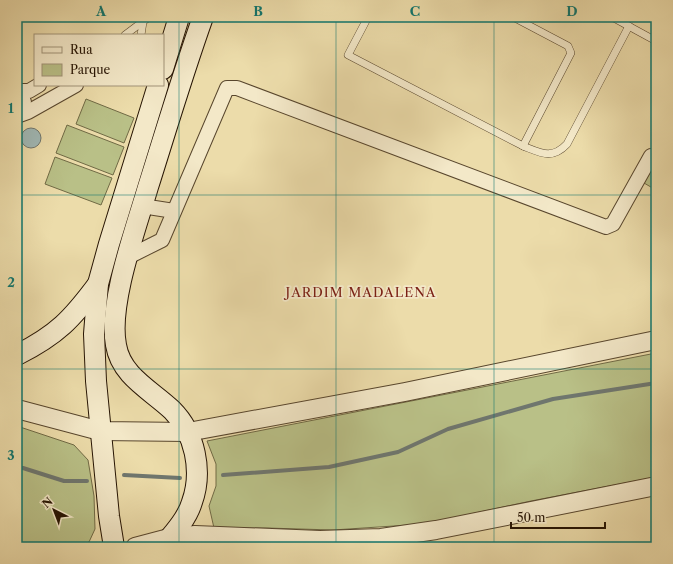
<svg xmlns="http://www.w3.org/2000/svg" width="673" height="564" viewBox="0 0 673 564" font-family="'Libre Caslon Text',serif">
  <rect width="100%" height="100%" fill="#ecdcaa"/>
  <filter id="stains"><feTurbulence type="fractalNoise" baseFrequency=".005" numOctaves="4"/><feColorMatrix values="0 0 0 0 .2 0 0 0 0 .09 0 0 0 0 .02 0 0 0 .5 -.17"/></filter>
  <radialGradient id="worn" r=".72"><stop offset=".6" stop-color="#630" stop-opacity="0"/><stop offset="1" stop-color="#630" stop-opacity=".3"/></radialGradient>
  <g fill="#b9c087" stroke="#706a45">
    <polygon points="86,99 134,118 124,143 76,124"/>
    <polygon points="67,125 124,147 113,175 56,153"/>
    <polygon points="55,157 112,178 101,205 45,184"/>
    <polygon points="656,162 656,190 644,183"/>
    <polygon points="656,353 656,477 531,501 424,524 333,530 267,528 214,528 209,506 216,486 216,464 207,441"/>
    <polygon points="17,426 74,445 88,460 94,496 95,529 89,542 76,546 17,547"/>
  </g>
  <circle fill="#a0b8b5" stroke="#6f766e" cx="31" cy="138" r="10"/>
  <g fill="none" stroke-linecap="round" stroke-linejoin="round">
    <g stroke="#6f766e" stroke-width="4">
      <polyline points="17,468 23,468 64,481 87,481"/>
      <polyline points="124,475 180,478"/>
      <polyline points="223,475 329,467 398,452 448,429 553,399 656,383"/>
    </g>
    <defs>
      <g id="service">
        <path d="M368,17L348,55L523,146C541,153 552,160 567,144L629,26"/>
        <polyline points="513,17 568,46 571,53 523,146"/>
        <polyline points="612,17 656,41"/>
        <polyline points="125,35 149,17"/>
        <polyline points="141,35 143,22"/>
      </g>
      <g id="minor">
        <polyline points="17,91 29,91 39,85"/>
        <polyline points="17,92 20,93 24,102 22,111 17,115"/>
        <polyline points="17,116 28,112 76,85"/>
        <polyline points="142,206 174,211"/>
        <polyline points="128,257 162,240 227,88 237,88 606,227 613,224 651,156"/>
      </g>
      <g id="tertiary">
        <polyline points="17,409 100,431 188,432 405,392 656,340"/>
        <polyline points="135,547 169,538 195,535 320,540 381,538 436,530 656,486"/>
      </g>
      <g id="secondary">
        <polyline points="163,69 179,17"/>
        <path d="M17,355C57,335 72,319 98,284"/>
        <polyline points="114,547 109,516 96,381 94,334 98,284 109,244 158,85"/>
        <path d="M162,547C173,534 187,519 192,502C203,471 195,433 172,410C151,390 121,376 116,345C108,304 136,228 148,187C166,130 183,73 203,17"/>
      </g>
    </defs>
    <use href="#service" stroke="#58462d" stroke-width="8"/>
    <use href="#minor" stroke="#58462d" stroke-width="16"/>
    <use href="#tertiary" stroke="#58462d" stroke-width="20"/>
    <use href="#secondary" stroke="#261403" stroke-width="22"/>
    <use href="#service" stroke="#f3e8c8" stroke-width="7"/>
    <use href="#minor" stroke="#f3e8c8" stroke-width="14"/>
    <use href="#tertiary" stroke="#f3e8c8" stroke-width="18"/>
    <use href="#secondary" stroke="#f3e8c8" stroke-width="20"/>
  </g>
  <path fill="none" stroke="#0f766e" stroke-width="1" stroke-opacity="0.55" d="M179,17V547M336,17V547M494,17V547M17,195H656M17,369H656"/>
  <g text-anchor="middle" stroke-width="3.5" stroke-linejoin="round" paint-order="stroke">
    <g font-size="13" letter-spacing="1" fill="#7a1f14" stroke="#f3e8c8">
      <text x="361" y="297">JARDIM MADALENA</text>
    </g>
  </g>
  <rect width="673" height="564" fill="none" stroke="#ecdcaa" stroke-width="44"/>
  <rect x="34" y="34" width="130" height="52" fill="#f3e8c8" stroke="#a19379"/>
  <rect x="42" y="47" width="20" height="6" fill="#f3e8c8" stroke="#a19379"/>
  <text x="70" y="54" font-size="12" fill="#261403">Rua</text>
  <rect x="42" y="64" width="20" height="12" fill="#b9c087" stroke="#a19379"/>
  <text x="70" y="74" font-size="12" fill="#261403">Parque</text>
  <g transform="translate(54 510) rotate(318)" stroke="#f3e8c8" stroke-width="3" paint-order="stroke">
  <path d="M0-3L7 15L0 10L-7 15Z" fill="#261403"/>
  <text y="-6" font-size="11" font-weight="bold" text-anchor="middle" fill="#261403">N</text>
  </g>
  <path d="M511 522v6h94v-6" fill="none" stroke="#261403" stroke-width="2"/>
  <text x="517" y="522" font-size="12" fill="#261403" stroke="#f3e8c8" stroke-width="3" paint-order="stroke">50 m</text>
  <rect x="22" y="22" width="629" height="520" fill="none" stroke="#0f766e" stroke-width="1.5"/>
  <g font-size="13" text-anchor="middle" font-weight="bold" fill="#0f766e">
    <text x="101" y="16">A</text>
    <text x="258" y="16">B</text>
    <text x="415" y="16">C</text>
    <text x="572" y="16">D</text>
    <text x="11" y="113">1</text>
    <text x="11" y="287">2</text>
    <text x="11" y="460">3</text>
  </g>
  <rect width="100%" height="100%" filter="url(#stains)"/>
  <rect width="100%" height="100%" fill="url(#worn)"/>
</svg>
